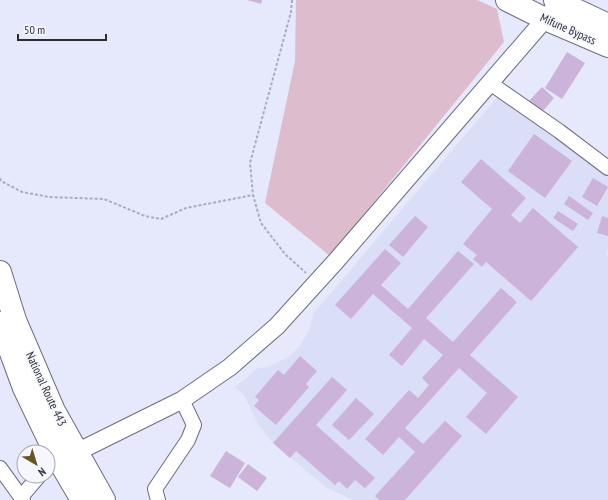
<svg xmlns="http://www.w3.org/2000/svg" width="608" height="500" viewBox="0 0 608 500" font-family="'PT Sans Narrow',sans-serif">
  <rect width="100%" height="100%" fill="#e6e9fb"/>
  <polygon fill="#dbdef7" points="499,95 608,174 608,250 606,254 608,256 608,500 353,500 327,488 272,442 258,424 244,395 235,387 258,368 268,367 288,357 300,346 309,330 313,314"/>
  <polygon fill="#ddbdcd" points="296,0 477,0 497,9 504,42 330,256 265,203 295,61"/>
  <g fill="#cbb3d9">
    <polygon points="247,0 262,0 261,4"/>
    <polygon points="567,52 585,63 562,99 545,88"/>
    <polygon points="542,87 554,98 542,112 529,101"/>
    <polygon points="534,134 572,161 545,198 508,171"/>
    <polygon points="481,159 526,198 511,215 520,223 533,208 578,247 531,301 486,262 482,267 473,259 477,255 463,244 492,209 461,182"/>
    <polygon points="593,178 608,187 597,206 582,197"/>
    <polygon points="569,196 593,213 588,220 564,204"/>
    <polygon points="558,211 578,224 573,231 553,218"/>
    <polygon points="415,216 428,227 403,257 389,245"/>
    <polygon points="602,216 608,218 608,236 597,233"/>
    <polygon points="385,249 401,263 381,285 408,309 458,251 474,264 426,318 453,342 501,288 517,302 470,355 518,397 486,434 466,417 487,393 459,368 405,428 423,444 445,421 462,436 405,500 379,500 375,496 415,452 399,437 383,455 365,439 409,390 418,398 429,385 422,378 443,355 424,339 402,366 389,355 412,328 373,294 351,319 335,305"/>
    <polygon points="300,356 317,371 306,384 309,387 276,425 254,406 259,400 255,397 278,370 284,375"/>
    <polygon points="332,377 347,390 316,425 375,478 365,488 355,480 347,489 339,481 335,485 296,451 290,458 273,443"/>
    <polygon points="356,398 374,414 349,440 332,425"/>
    <polygon points="226,451 245,463 230,488 210,476"/>
    <polygon points="248,464 267,478 257,491 238,477"/>
  </g>
  <g fill="none" stroke-linecap="round" stroke-linejoin="round">
    <defs>
      <g id="minor">
        <polyline points="490,83 559,131 608,168"/>
        <polyline points="0,468 23,500"/>
        <polyline points="21,497 39,476"/>
        <polyline points="158,500 155,489 188,440 194,425 182,400"/>
      </g>
      <polyline id="tertiary" points="67,457 182,400 230,367 277,326 336,261 552,11"/>
      <g id="trunk">
        <polyline points="507,0 545,19 608,46"/>
        <polyline points="555,0 608,25"/>
        <polyline points="0,272 15,320 54,411 104,500"/>
        <polyline points="0,323 24,388 59,461 82,500"/>
      </g>
    </defs>
    <use href="#minor" stroke="#6c6e7d" stroke-width="16"/>
    <use href="#tertiary" stroke="#6c6e7d" stroke-width="19"/>
    <use href="#trunk" stroke="#6c6e7d" stroke-width="24"/>
    <g stroke="#a9acba" stroke-width="2" stroke-dasharray="3 2" stroke-linecap="butt">
      <polyline points="292,0 291,12 250,163 253,195 261,223 285,254 306,273"/>
      <polyline points="0,178 1,181 22,192 49,197 104,199 145,216 161,219 186,208 253,195"/>
    </g>
    <use href="#minor" stroke="#fff" stroke-width="14"/>
    <use href="#tertiary" stroke="#fff" stroke-width="17"/>
    <use href="#trunk" stroke="#fff" stroke-width="22"/>
  </g>
  <g text-anchor="middle" stroke-width="4" stroke-linejoin="round" paint-order="stroke">
    <g font-size="12" fill="#2c2d34" stroke="#f6f7fe">
      <text transform="translate(568 29) rotate(24)" y="4">Mifune Bypass</text>
      <text transform="translate(46 389) rotate(65)" y="4">National Route 443</text>
    </g>
  </g>
  <g transform="translate(36 464) rotate(142)"><circle r="19" fill="#f6f7fe" stroke="#a5a6ad"/>
  <path d="M0-3L7 15L0 10L-7 15Z" fill="#675523"/>
  <text y="-6" font-size="11" font-weight="bold" text-anchor="middle" fill="#2c2d34">N</text>
  </g>
  <path d="M18 34v6h88v-6" fill="none" stroke="#2c2d34" stroke-width="2"/>
  <text x="24" y="34" font-size="12" fill="#2c2d34" stroke="#f6f7fe" stroke-width="3" paint-order="stroke">50 m</text>
</svg>
